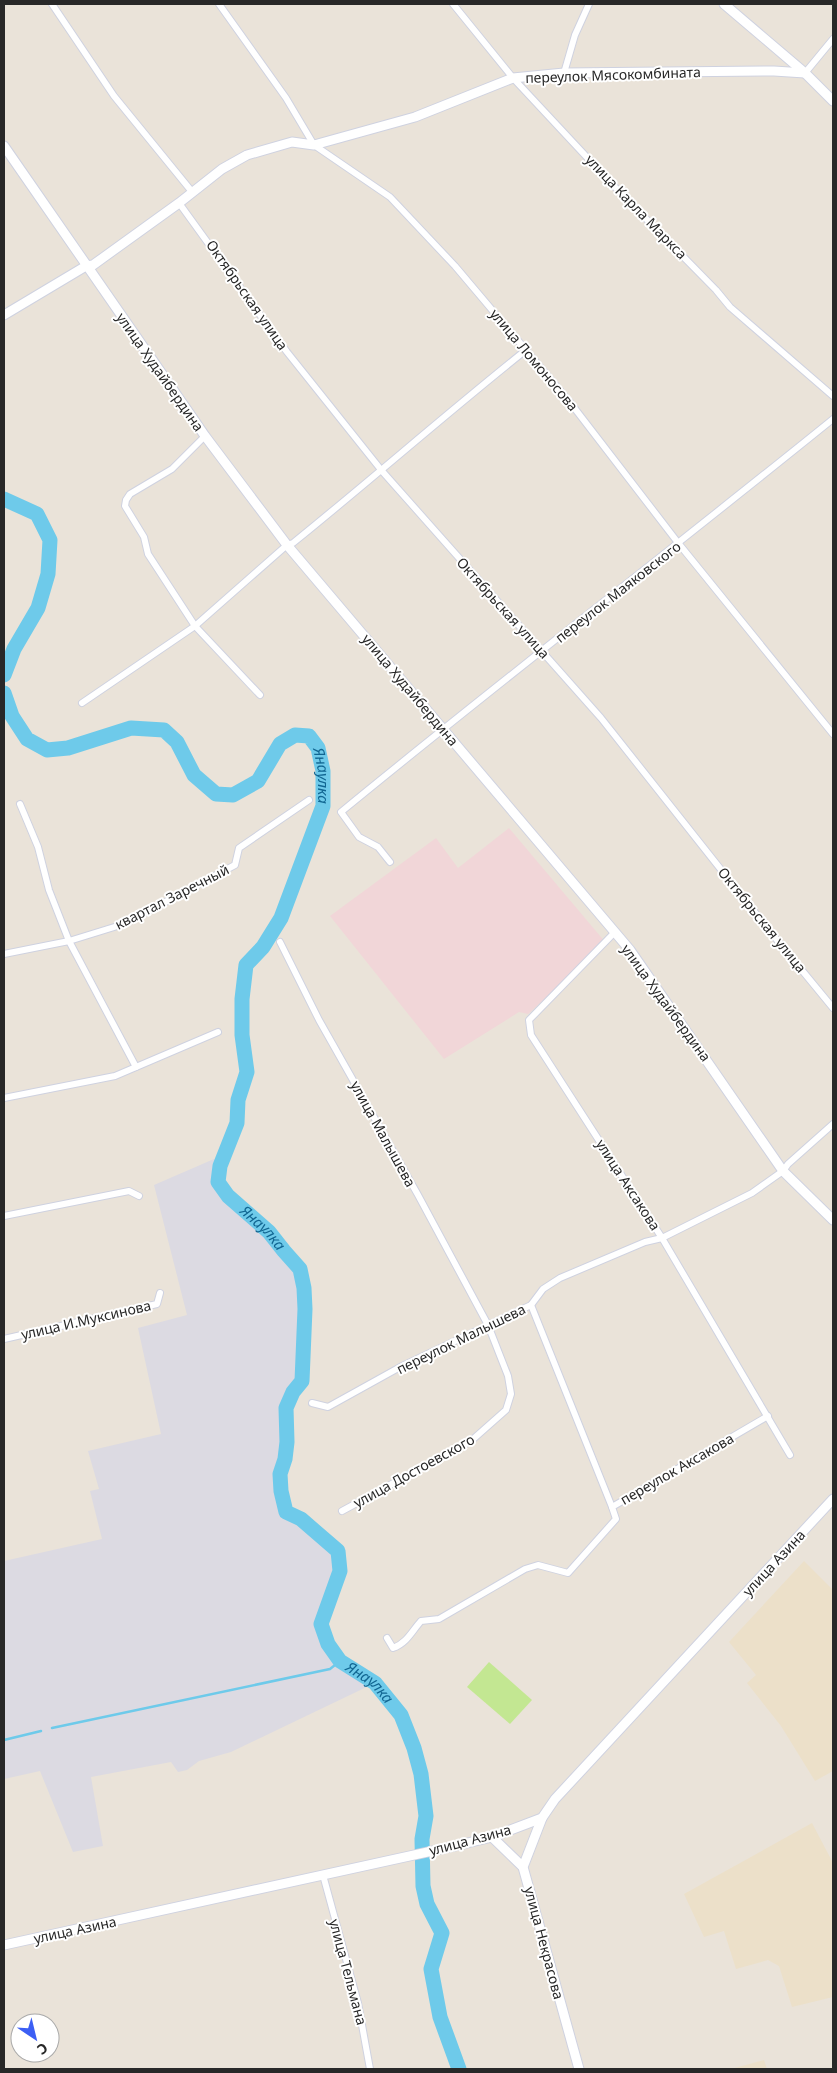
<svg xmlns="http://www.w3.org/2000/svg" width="837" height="2073" viewBox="0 0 837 2073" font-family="'Noto Sans',sans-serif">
  <rect width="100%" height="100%" fill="#eae3d9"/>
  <polygon fill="#dcdae2" points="214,1159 220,1166 218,1182 228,1196 269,1232 300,1269 304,1288 305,1309 302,1381 293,1392 286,1408 287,1442 285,1459 280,1474 281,1491 286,1512 301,1519 338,1551 340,1571 321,1624 328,1644 340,1661 375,1683 231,1752 199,1761 187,1770 178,1772 171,1762 91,1777 103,1846 73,1852 40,1771 4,1779 4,1561 102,1539 90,1491 99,1489 88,1451 161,1434 138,1328 187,1315 154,1185"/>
  <g fill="#ece0c9">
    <polygon points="804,1561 833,1590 833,1771 815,1781 781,1726 747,1683 756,1675 729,1642"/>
    <polygon points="812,1823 833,1863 833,1997 792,2007 779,1966 768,1960 736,1969 724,1931 704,1937 684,1894"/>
    <polygon points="764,2060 767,2069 731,2069"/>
  </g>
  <polygon fill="#f1d6d8" points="509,828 606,943 528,1014 519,1012 444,1059 330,916 436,838 458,868"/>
  <polygon fill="#c3e792" points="489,1662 532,1700 510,1724 467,1687"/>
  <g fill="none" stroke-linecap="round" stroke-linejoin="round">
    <g stroke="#6ecaea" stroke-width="2.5">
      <polyline points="52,1728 330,1669 340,1661"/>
      <polyline points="4,1740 41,1731"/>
    </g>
    <g stroke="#6ecaea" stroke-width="15">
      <polyline points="4,499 37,514 50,540 48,574 38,608 14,649 4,675"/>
      <path id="s1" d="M4,693L12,716L27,739L47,750L68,748L131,728L164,730L177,742L194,775L216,794L233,795L258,781L280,744L295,735L309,736L318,748L323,771V806L281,918L263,947L246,965L242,999V1035L247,1072L238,1100L237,1123L220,1166L218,1182L228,1196L269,1232L284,1251L300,1269L304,1288L305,1309L302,1381L293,1392L286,1408L287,1442L285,1459L280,1474L281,1491L286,1512L301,1519L338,1551L340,1571L321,1624L328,1644L340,1661L375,1683L401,1715L414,1748L421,1774L426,1816L422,1839L423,1886L427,1904L442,1933L431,1969L440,2017L459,2069"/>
    </g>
    <defs>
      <g id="street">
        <polyline points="52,4 114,96 193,193"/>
        <polyline points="219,4 286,98 314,145 390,197 455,266 569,401 679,544 833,734"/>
        <polyline points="453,4 513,78 609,181 716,290 730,307 833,396"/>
        <polyline points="564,73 575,35 589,4"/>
        <polyline points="805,73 833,39"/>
        <polyline points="179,203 287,352 382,471 601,718 768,929 833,1008"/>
        <polyline points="205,436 172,469 130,494 126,500 125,506 144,537 148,554 195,626 260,695"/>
        <path d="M82,703L195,626L287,545L293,543C371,480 447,413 526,350"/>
        <polyline points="20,804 38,847 49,890 69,941 136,1067"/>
        <path d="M390,862L378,847L359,837L341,812C503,679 670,551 833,419"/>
        <polyline points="614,933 529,1020 531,1035 662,1238 790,1455"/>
        <polyline points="280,942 319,1020 418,1195 488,1325 508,1376 511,1394 506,1410 471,1441 342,1511"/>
        <polyline points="4,954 69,941 124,924 235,865 239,848 309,800"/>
        <polyline points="4,1098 115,1076 218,1032"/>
        <polyline points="4,1216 129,1191 139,1196"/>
        <polyline points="531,1305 612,1507"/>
        <polyline points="4,1339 157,1304 160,1293"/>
        <polyline points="312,1403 328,1407 402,1366 531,1305 543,1289 560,1278 645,1242 662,1238 752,1193 783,1171 788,1164 833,1124"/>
        <path d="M387,1638L393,1648C407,1643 412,1631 421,1621L439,1619L525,1569L538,1565L568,1573L616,1519L612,1507L768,1416"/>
        <polyline points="323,1875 358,2003 370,2069"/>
      </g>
      <g id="secondary">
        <polyline points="724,4 805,73 833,101"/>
        <polyline points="4,146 205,436 287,545 630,950 783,1171 833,1220"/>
        <polyline points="4,315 86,266 93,265 179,203 222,169 247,155 292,142 314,145 415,117 513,78 564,73 774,71 805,73"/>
        <polyline points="542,1818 523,1867 579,2069"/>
        <polyline points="492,1837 523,1867"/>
        <polyline points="4,1945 455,1846 492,1837 542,1818 555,1799 833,1499"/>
      </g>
    </defs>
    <use href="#street" stroke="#cfd2e0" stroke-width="8"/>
    <use href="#secondary" stroke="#cfd2e0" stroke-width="11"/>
    <use href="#street" stroke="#fff" stroke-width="6"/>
    <use href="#secondary" stroke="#fff" stroke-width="9"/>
  </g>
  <g text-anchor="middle" stroke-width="4" stroke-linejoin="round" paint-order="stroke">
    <g font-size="14" fill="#282828" stroke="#fff">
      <text transform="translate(613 75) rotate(-2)" y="5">переулок Мясокомбината</text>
      <text transform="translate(636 207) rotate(46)" y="5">улица Карла Маркса</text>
      <text transform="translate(247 295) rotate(55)" y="5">Октябрьская улица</text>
      <text transform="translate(534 360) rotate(50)" y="5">улица Ломоносова</text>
      <text transform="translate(160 372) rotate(55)" y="5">улица Худайбердина</text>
      <text transform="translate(618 592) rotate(-38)" y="5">переулок Маяковского</text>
      <text transform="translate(503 608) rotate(48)" y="5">Октябрьская улица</text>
      <text transform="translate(410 690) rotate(50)" y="5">улица Худайбердина</text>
      <text transform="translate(172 897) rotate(-27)" y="5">квартал Заречный</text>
      <text transform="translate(762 920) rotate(51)" y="5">Октябрьская улица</text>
      <text transform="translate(666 1003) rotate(54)" y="5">улица Худайбердина</text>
      <text transform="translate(383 1134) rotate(61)" y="5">улица Малышева</text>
      <text transform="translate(628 1185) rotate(57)" y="5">улица Аксакова</text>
      <text transform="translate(86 1320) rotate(-13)" y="5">улица И.Муксинова</text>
      <text transform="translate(461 1339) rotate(-26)" y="5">переулок Малышева</text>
      <text transform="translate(677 1469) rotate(-30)" y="5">переулок Аксакова</text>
      <text transform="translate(414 1471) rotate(-29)" y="5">улица Достоевского</text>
      <text transform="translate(774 1563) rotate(-47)" y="5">улица Азина</text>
      <text transform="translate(470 1840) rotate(-15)" y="5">улица Азина</text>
      <text transform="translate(75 1930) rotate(-12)" y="5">улица Азина</text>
      <text transform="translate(544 1943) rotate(75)" y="5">улица Некрасова</text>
      <text transform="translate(348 1972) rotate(75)" y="5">улица Тельмана</text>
    </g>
    <g font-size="15" font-style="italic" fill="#116692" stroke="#fff">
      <text dy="5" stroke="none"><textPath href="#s1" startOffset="442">Янаулка</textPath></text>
      <text dy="5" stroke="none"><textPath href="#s1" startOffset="938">Янаулка</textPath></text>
      <text dy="5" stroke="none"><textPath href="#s1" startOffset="1464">Янаулка</textPath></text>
    </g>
  </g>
  <rect width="837" height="2073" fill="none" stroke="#282828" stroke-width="10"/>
  <g transform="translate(35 2038) rotate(145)"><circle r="24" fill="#ffffff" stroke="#a9a9a9"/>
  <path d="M0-4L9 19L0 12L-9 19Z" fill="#3c5ff4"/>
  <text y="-8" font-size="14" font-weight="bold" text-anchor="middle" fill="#282828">С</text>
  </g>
</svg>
